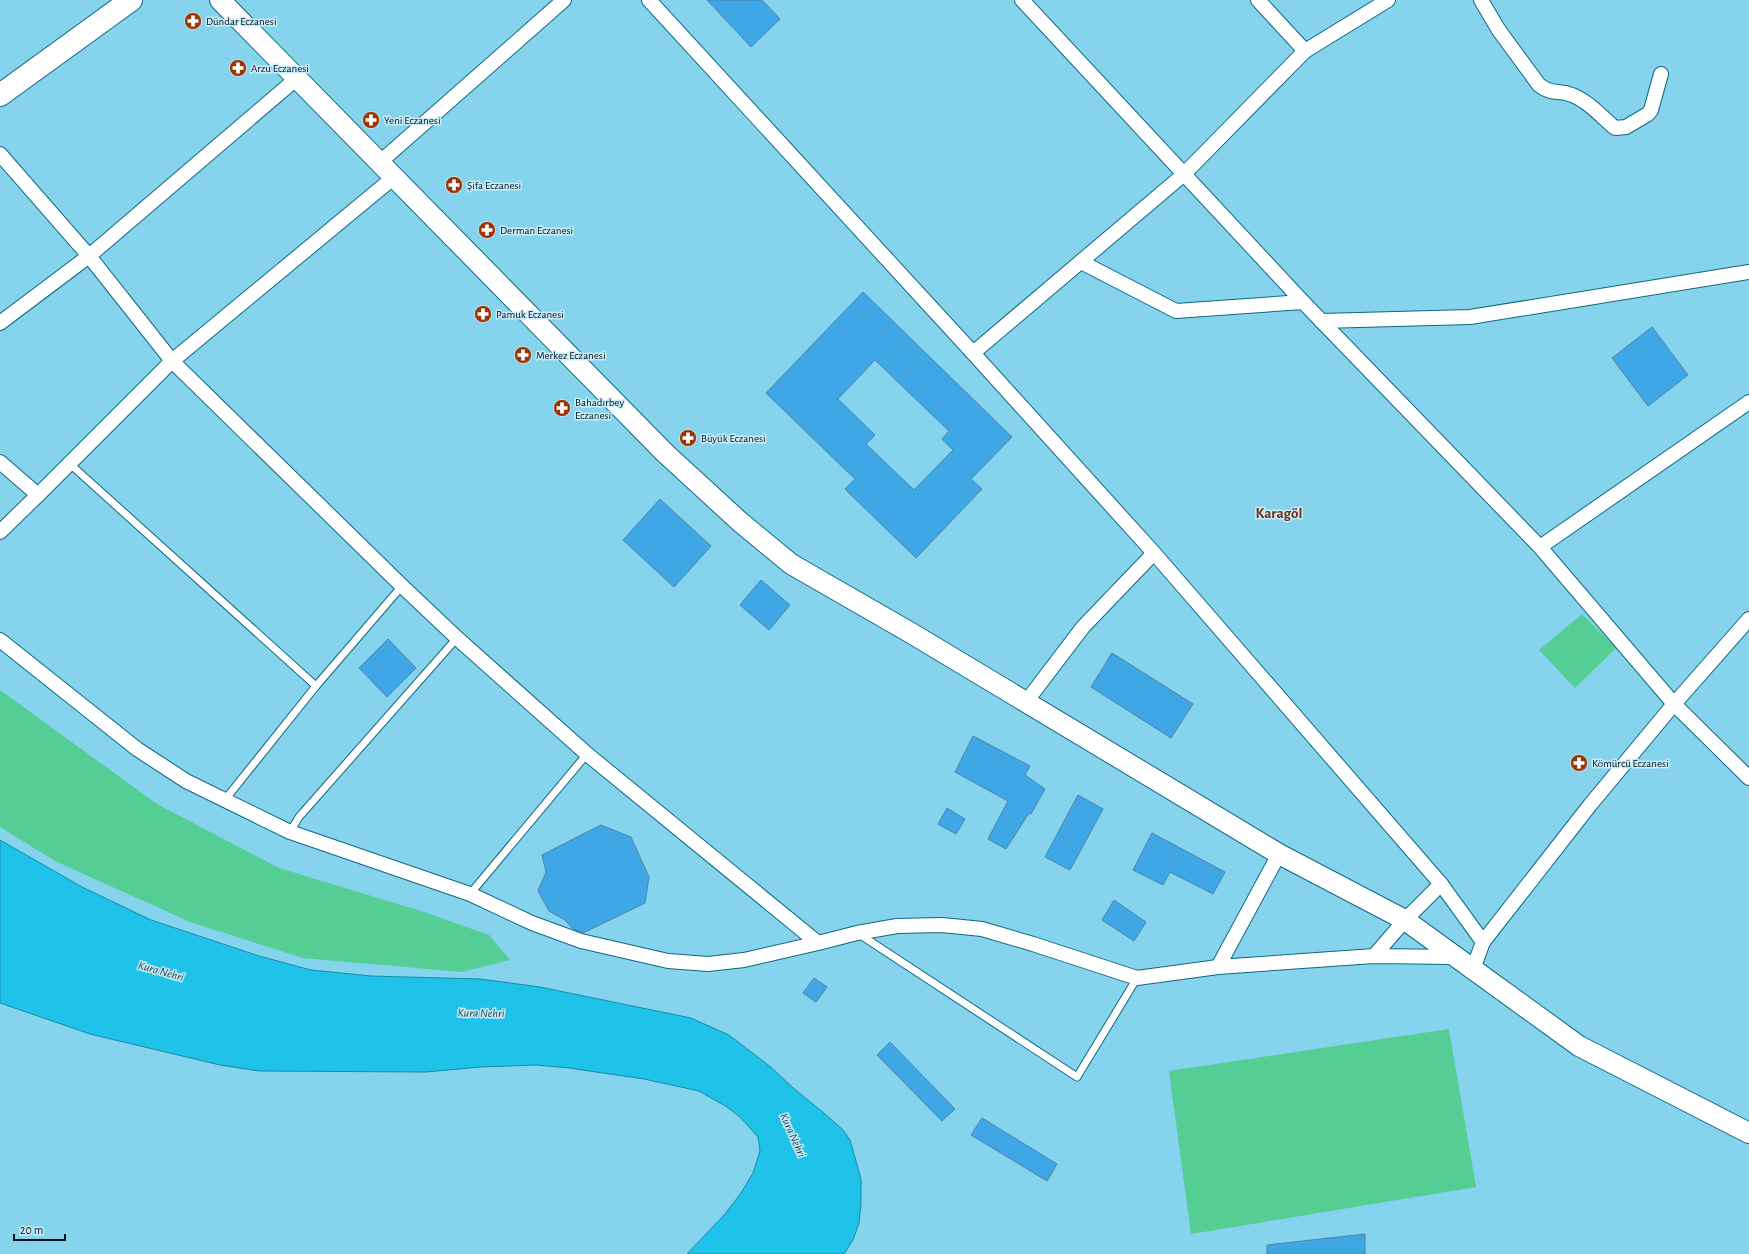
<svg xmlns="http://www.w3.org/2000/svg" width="1749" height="1254" viewBox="0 0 1749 1254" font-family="'Alegreya Sans',sans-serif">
  <rect width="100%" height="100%" fill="#85d3ec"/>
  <g fill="#54ce95">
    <polygon points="1582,614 1616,648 1575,688 1539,650"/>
    <polygon points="0,690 157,804 279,868 421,911 489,935 510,960 462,972 303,958 190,922 55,861 0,827"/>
    <polygon points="1449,1029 1476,1187 1191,1234 1169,1071"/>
  </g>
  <polygon fill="#1fc2e9" stroke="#168caa" points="0,840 82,887 151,920 259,956 311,970 371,976 480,979 540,987 691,1018 729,1035 772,1068 792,1087 825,1114 843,1130 850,1140 861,1179 861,1204 859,1223 853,1240 844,1254 687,1254 725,1214 741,1193 753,1173 760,1151 758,1137 740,1117 727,1107 699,1091 644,1079 569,1068 537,1065 481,1067 426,1072 259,1071 220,1065 90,1034 0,1003"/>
  <g fill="#40a7e7" stroke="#4b84aa" fill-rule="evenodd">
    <polygon points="707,0 762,0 780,19 751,47"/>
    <path d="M863,292L1012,437L971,479L982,489L916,558L845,489L855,479L766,393ZM875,360L949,431L942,439L953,450L914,490L866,444L875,435L838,399Z"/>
    <polygon points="1652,327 1688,375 1648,406 1612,358"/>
    <polygon points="660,499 711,546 674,587 623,540"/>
    <polygon points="761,580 790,605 769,630 740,605"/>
    <polygon points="388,639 416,668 387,697 359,668"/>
    <polygon points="1112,653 1193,704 1171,738 1091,687"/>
    <polygon points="973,736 1030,766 1025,775 1045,789 1031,814 1029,813 1006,849 988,839 1008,801 955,772"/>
    <polygon points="1078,795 1103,809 1070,870 1045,857"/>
    <polygon points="947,808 965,819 956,834 938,824"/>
    <polygon points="601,825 631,837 649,877 645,903 583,933 573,929 565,920 549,911 538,891 546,872 542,855"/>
    <polygon points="1152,833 1225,872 1213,894 1170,872 1163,885 1133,870"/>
    <polygon points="1114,900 1146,922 1134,941 1102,920"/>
    <polygon points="814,978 827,987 816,1002 803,993"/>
    <polygon points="890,1042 955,1109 942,1121 877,1055"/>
    <polygon points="982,1118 1057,1164 1047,1181 971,1135"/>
    <polygon points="1365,1234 1365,1254 1267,1254 1267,1245"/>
  </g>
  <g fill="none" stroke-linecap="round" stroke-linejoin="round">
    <defs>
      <g id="lane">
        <polyline points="70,464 316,686"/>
        <polyline points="224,801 316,686 402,586"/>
        <polyline points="290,832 299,817 457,638"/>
        <polyline points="470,894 587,754"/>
        <polyline points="859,934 1077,1077 1137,978"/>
      </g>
      <g id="street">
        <polyline points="649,0 973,353 1154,553 1441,884 1483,942 1473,969"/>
        <polyline points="1022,0 1303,302 1540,547 1674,704 1749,778"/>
        <polyline points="1258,0 1305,51"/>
        <path d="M1481,0L1498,29L1539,85C1554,96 1558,89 1572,95C1588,101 1602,117 1615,128L1626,127L1648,114L1651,110L1661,74"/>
        <polyline points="0,154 89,256 172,361 402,586 457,638 587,754 818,943 857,933 897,926 942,925 982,929 1033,944 1137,978 1218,967 1374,956 1454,957"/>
        <polyline points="379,163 564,0"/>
        <polyline points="1081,262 1176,311 1303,302"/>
        <polyline points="1321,321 1470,317 1749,272"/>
        <polyline points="0,323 89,256 296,79"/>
        <polyline points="973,353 1183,175 1305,51 1388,0"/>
        <polyline points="0,462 38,495 172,361 393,178"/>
        <polyline points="0,532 38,495"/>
        <polyline points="1540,547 1749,402"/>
        <polyline points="0,640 137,749 186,781 290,832 470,894 532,923 581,941 668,961 708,964 744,960 818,943"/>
        <polyline points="1026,702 1083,627 1154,553"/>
        <polyline points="1483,942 1590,805 1674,704 1749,619"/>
        <polyline points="1374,956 1405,920 1441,884"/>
        <polyline points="1218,967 1279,854"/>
      </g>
      <polyline id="secondary" points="220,0 665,453 739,521 791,564 911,633 1279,854 1405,920 1579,1046 1749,1133"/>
      <polyline id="primary" points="0,95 131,0"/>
    </defs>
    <use href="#lane" stroke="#0f6980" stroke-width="9"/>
    <use href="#street" stroke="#0f6980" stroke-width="16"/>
    <use href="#secondary" stroke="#0f6980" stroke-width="22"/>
    <use href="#primary" stroke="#0f6980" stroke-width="24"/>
    <use href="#lane" stroke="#fff" stroke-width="7"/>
    <use href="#street" stroke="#fff" stroke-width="14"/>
    <use href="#secondary" stroke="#fff" stroke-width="20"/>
    <use href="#primary" stroke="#fff" stroke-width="22"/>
  </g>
  <defs>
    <symbol id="pharmacy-disc" viewBox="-11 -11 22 22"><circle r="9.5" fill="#9b3606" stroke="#c9eefa"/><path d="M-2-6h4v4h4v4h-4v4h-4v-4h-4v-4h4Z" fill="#fff"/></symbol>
  </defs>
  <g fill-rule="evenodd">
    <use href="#pharmacy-disc" x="183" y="11" width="20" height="20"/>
    <use href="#pharmacy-disc" x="228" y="58" width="20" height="20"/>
    <use href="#pharmacy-disc" x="361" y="110" width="20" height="20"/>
    <use href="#pharmacy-disc" x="444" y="175" width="20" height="20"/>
    <use href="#pharmacy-disc" x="477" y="220" width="20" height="20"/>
    <use href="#pharmacy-disc" x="473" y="304" width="20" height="20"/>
    <use href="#pharmacy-disc" x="513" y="345" width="20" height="20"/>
    <use href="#pharmacy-disc" x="552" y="398" width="20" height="20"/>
    <use href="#pharmacy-disc" x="678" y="428" width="20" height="20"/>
    <use href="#pharmacy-disc" x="1569" y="753" width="20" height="20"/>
  </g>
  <g text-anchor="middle" stroke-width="3" stroke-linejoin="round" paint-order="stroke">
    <g font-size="11" fill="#000f16" stroke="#c9eefa" text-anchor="start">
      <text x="206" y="25">Dündar Eczanesi</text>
      <text x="251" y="72">Arzu Eczanesi</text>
      <text x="384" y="124">Yeni Eczanesi</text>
      <text x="467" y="189">Şifa Eczanesi</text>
      <text x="500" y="234">Derman Eczanesi</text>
      <text x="496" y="318">Pamuk Eczanesi</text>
      <text x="536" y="359">Merkez Eczanesi</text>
      <text x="575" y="406">Bahadırbey<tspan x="575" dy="13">Eczanesi</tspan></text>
      <text x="701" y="442">Büyük Eczanesi</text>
      <text x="1592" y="767">Kömürcü Eczanesi</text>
    </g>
    <g font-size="12" font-style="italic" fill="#1b3942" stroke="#c9eefa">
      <text transform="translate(161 971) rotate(16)" y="4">Kura Nehri</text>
      <text transform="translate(481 1013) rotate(1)" y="4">Kura Nehri</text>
      <text transform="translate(793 1135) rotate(66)" y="4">Kura Nehri</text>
    </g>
    <g font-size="15" font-weight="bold" fill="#702f16" stroke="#c9eefa">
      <text x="1279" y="518">Karagöl</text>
    </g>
  </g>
  <path d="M14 1234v6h51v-6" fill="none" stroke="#000f16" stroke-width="2"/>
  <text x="20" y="1234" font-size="12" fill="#000f16" stroke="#c9eefa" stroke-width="3" paint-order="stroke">20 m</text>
</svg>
